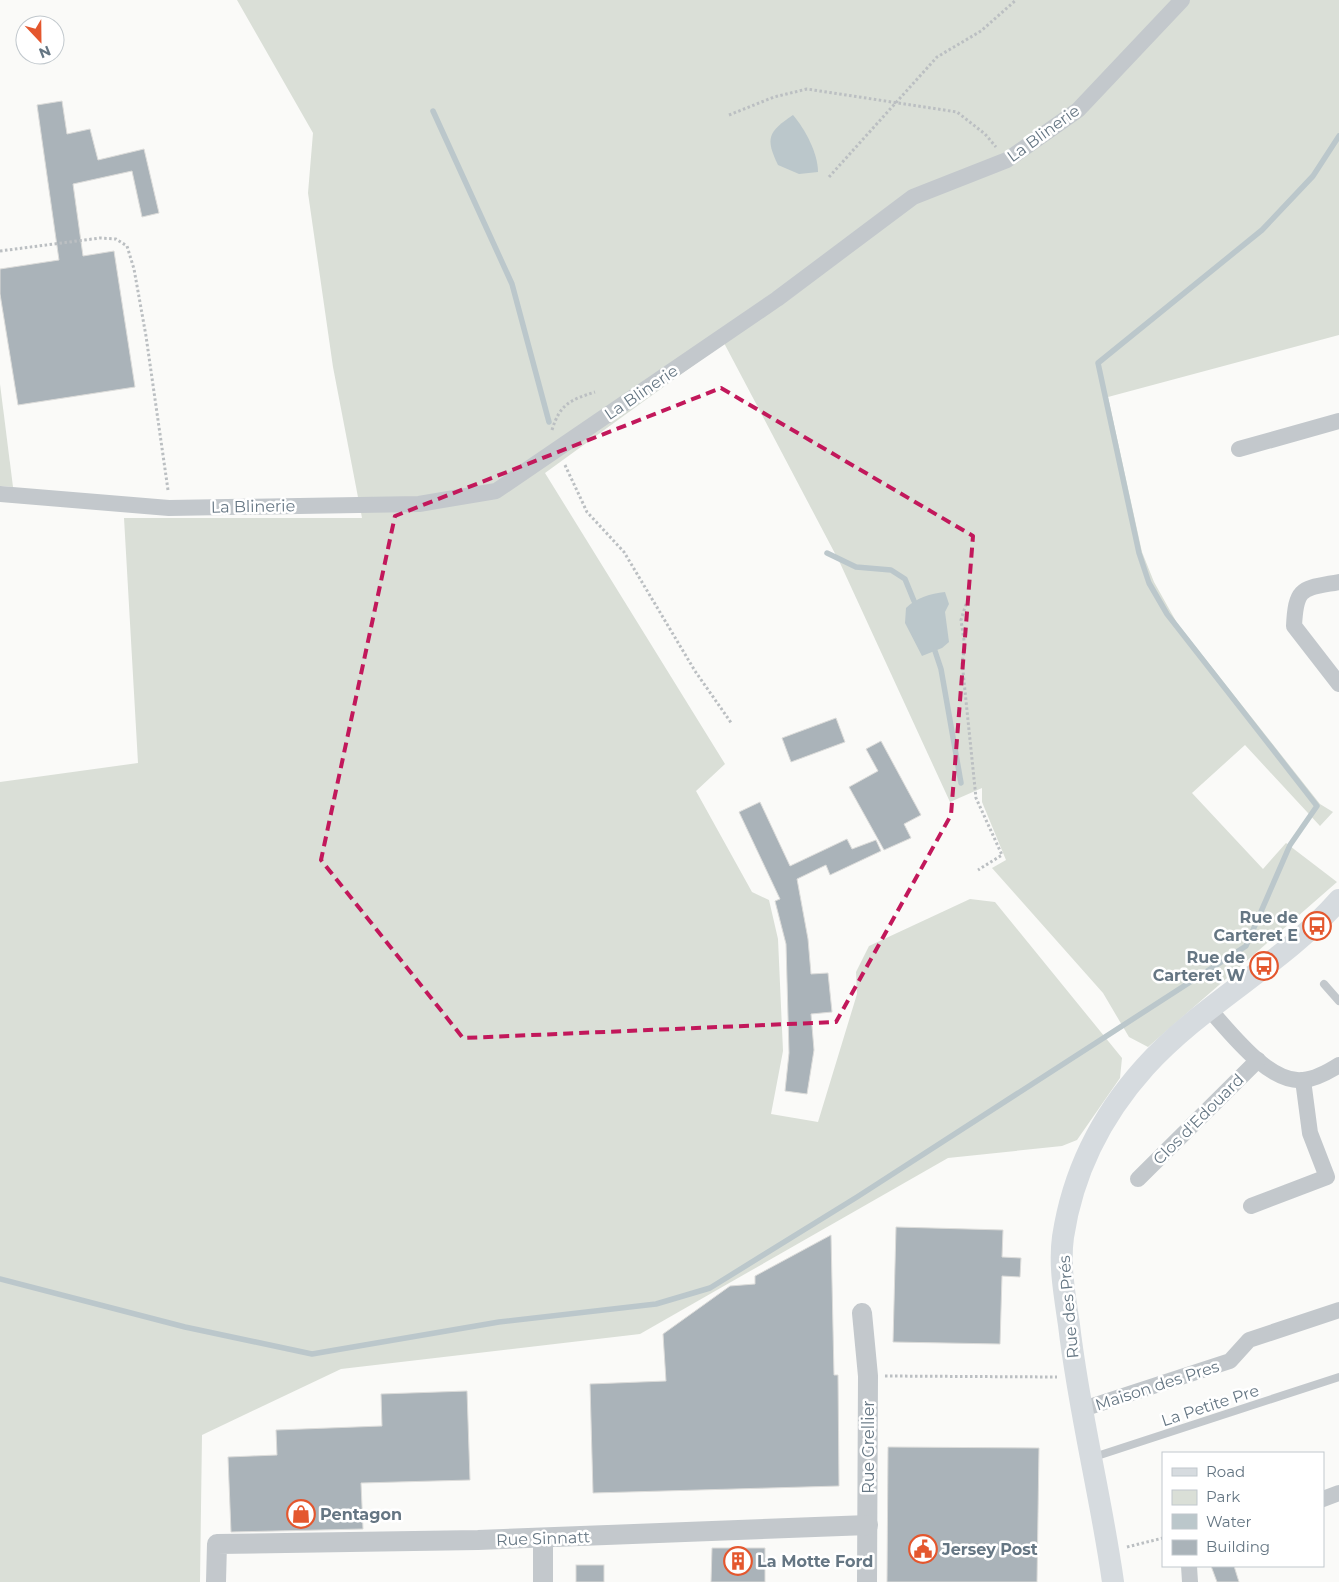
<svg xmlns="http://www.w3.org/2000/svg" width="1339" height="1582" viewBox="0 0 1339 1582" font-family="Montserrat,sans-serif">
  <rect width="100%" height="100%" fill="#fafaf8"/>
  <g fill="#dadfd7">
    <polygon points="237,0 1339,0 1339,335 1108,397 1142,552 1154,582 1177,623 1320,804 1333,812 1320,826 1245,745 1192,793 1263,869 1286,843 1337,882 1148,1047 1129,1037 1103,993 992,868 1006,860 982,802 982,788 950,802 840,563 724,343 545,473 725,764 696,791 752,892 769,900 778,939 783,1051 771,1114 818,1122 857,994 856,972 869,946 970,899 995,902 1122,1058 1120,1078 1077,1140 1062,1146 948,1158 640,1334 341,1369 202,1435 200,1582 0,1582 0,782 138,763 124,518 362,518 333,367 308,193 313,133"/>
    <polygon points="0,384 13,487 0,486"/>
  </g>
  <g fill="#bbc7cb">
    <path d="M793,115C805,129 818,153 818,172L799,174L778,165C765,138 768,132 793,115Z"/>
    <path d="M945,592L949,604L945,612L949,642L942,648L922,656L905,623L906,608C917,597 930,594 945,592Z"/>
  </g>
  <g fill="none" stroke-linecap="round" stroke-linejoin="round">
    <g stroke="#bbc7cb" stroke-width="5.5">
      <polyline points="433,111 512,284 549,422"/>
      <polyline points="827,553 856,567 891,570 905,579 914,601"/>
      <polyline points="935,651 941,669 961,783"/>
      <polyline points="0,1279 185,1327 312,1354 499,1322 656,1304 710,1288 857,1197 1246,946 1290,845 1317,806 1167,614 1149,583 1139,553 1098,363 1262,230 1313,176 1339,136"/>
    </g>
  </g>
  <g fill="#aab3b9" stroke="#dcdcda">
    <polygon points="62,101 67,134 90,129 98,160 144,149 159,213 142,217 132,171 73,184 83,256 114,251 135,387 18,405 0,294 0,269 59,260 37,105"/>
    <polygon points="836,718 845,742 791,762 782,738"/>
    <polygon points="881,741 921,815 904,824 911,838 884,850 849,787 878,771 866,749"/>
    <polygon points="760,802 790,866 847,839 852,849 876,840 881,851 830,875 826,865 797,879 808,939 811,974 828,973 832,1012 811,1014 814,1050 807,1094 785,1091 789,1053 786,944 775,901 780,899 739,812"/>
    <polygon points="896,1227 1003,1230 1002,1257 1021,1258 1020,1277 1002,1276 1000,1344 893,1342"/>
    <polygon points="831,1235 834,1375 838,1375 839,1486 593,1493 590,1384 666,1381 663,1334 730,1286 755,1284 755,1276"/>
    <polygon points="467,1391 470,1480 361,1483 363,1529 231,1532 228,1457 277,1455 276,1430 382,1426 381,1394"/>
    <polygon points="888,1447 1039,1448 1037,1582 887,1582"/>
    <polygon points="712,1548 765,1548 765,1582 711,1582"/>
    <rect x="576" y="1565" width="28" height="17"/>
    <polygon points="1211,1566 1234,1566 1239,1582 1217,1582"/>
  </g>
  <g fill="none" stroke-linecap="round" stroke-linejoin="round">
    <g stroke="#bbbfc2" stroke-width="3" stroke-dasharray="2.5 2.5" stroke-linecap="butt">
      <polyline points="729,115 774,97 807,89 957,112 985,134 996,147"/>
      <polyline points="829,177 937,57 981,31 1016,0"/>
      <polyline points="0,251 100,238 116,239 127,246 134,269 146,336 168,490"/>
      <path d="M552,430C560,404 570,400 595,392"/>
      <polyline points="565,465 587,512 624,552 695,671 732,724"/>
      <polyline points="966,604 961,620 965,647 962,662 976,798 1002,855 978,870"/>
      <polyline points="885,1376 1057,1377"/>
      <polyline points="1127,1547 1163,1538"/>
    </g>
    <g stroke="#c3c8cc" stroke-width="8">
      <polyline points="1324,984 1339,1001"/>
      <polyline points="1094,1457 1339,1377"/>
    </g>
    <g stroke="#c3c8cc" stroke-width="16">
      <polyline points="1239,449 1339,421"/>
      <polyline points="0,494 169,508 419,504 496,491 777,299 913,197 1007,160 1078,110 1182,0"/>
      <path d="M1339,582C1302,589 1296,586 1294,626L1339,684"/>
      <path d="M1209,1009C1230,1032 1269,1084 1303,1080C1316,1079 1328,1072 1339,1065"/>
      <polyline points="1138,1179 1258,1060"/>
      <polyline points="1251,1206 1327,1177 1310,1133 1303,1080"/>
      <polyline points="1080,1410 1230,1361 1249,1340 1339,1310"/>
      <polyline points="1323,1499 1339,1493"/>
      <polyline points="1189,1566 1190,1582"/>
    </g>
    <g stroke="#c3c8cc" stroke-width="20">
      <polyline points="862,1313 868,1376 867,1582"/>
      <polyline points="216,1582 217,1544 478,1540 868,1525"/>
      <polyline points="543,1582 543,1538"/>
    </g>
    <path stroke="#d6dbdf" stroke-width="22" d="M1113,1582C1101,1496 1079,1412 1069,1325C1065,1297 1059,1266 1063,1237C1073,1171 1101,1116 1145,1067C1203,1003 1283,964 1339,900"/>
  </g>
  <path fill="none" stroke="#c2185b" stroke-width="4" stroke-dasharray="10 6" stroke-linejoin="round" d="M721,388L973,536L951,815L836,1022L463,1038L321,860L395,516Z"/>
  <defs>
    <symbol id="bus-ring" viewBox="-11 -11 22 22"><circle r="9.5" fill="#fff" stroke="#e4572e" stroke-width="1.5"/><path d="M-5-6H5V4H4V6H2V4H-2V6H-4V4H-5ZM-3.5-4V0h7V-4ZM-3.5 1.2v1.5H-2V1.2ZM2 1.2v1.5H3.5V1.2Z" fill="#e4572e"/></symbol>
    <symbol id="shop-ring" viewBox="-11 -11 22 22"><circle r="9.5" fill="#fff" stroke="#e4572e" stroke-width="1.5"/><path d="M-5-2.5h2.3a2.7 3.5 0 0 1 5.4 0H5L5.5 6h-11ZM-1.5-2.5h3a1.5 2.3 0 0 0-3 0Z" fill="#e4572e"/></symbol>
    <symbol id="civic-ring" viewBox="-11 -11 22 22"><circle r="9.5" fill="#fff" stroke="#e4572e" stroke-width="1.5"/><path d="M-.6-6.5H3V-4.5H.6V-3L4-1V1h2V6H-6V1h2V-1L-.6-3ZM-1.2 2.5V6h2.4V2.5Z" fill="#e4572e"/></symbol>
    <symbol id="building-ring" viewBox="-11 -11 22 22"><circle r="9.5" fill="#fff" stroke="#e4572e" stroke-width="1.5"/><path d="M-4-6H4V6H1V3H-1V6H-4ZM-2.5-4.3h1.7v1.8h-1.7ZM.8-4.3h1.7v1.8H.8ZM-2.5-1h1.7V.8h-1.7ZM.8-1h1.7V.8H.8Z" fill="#e4572e"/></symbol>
  </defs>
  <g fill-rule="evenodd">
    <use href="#bus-ring" x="1301" y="910" width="32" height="32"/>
    <use href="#bus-ring" x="1248" y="950" width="32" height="32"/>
    <use href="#shop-ring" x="285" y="1498" width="32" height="32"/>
    <use href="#civic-ring" x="907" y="1533" width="32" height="32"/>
    <use href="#building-ring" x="722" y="1545" width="32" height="32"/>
  </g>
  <g text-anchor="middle" stroke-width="5" stroke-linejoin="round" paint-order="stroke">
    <g font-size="16" fill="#657683" stroke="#fff">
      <text transform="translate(1043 133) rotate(-36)" y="6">La Blinerie</text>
      <text transform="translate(641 392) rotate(-34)" y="6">La Blinerie</text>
      <text transform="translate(253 506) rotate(-1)" y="6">La Blinerie</text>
      <text transform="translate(1198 1119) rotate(-45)" y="6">Clos d'Edouard</text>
      <text transform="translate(1068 1307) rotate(-95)" y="6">Rue des Prés</text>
      <text transform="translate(1157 1385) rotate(-18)" y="6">Maison des Pres</text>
      <text transform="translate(1210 1405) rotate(-18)" y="6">La Petite Pre</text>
      <text transform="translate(868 1447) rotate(-90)" y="6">Rue Grellier</text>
      <text transform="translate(543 1538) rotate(-2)" y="6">Rue Sinnatt</text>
    </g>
    <g font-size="16" font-weight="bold" fill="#657683" stroke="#fff" text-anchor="start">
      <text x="1298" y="923" text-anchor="end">Rue de<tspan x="1298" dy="18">Carteret E</tspan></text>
      <text x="1245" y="963" text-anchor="end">Rue de<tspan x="1245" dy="18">Carteret W</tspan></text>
      <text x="320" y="1520">Pentagon</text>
      <text x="942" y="1555">Jersey Post</text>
      <text x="757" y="1567">La Motte Ford</text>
    </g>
  </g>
  <rect x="1162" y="1452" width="162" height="115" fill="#ffffff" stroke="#c1c8cd"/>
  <rect x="1172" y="1468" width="25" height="8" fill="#d6dbdf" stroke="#c1c8cd"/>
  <text x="1206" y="1477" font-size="15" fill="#657683">Road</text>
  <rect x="1172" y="1490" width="25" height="15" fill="#dadfd7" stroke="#c1c8cd"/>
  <text x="1206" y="1502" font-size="15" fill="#657683">Park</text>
  <rect x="1172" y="1514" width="25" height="15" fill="#bbc7cb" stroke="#c1c8cd"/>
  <text x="1206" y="1527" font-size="15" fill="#657683">Water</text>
  <rect x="1172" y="1540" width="25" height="15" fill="#aab3b9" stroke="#c1c8cd"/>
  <text x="1206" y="1552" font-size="15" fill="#657683">Building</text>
  <g transform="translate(40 40) rotate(158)"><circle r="24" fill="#ffffff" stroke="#c1c8cd"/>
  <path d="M0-4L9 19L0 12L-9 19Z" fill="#e4572e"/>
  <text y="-8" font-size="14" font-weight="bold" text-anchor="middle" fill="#657683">N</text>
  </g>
</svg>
